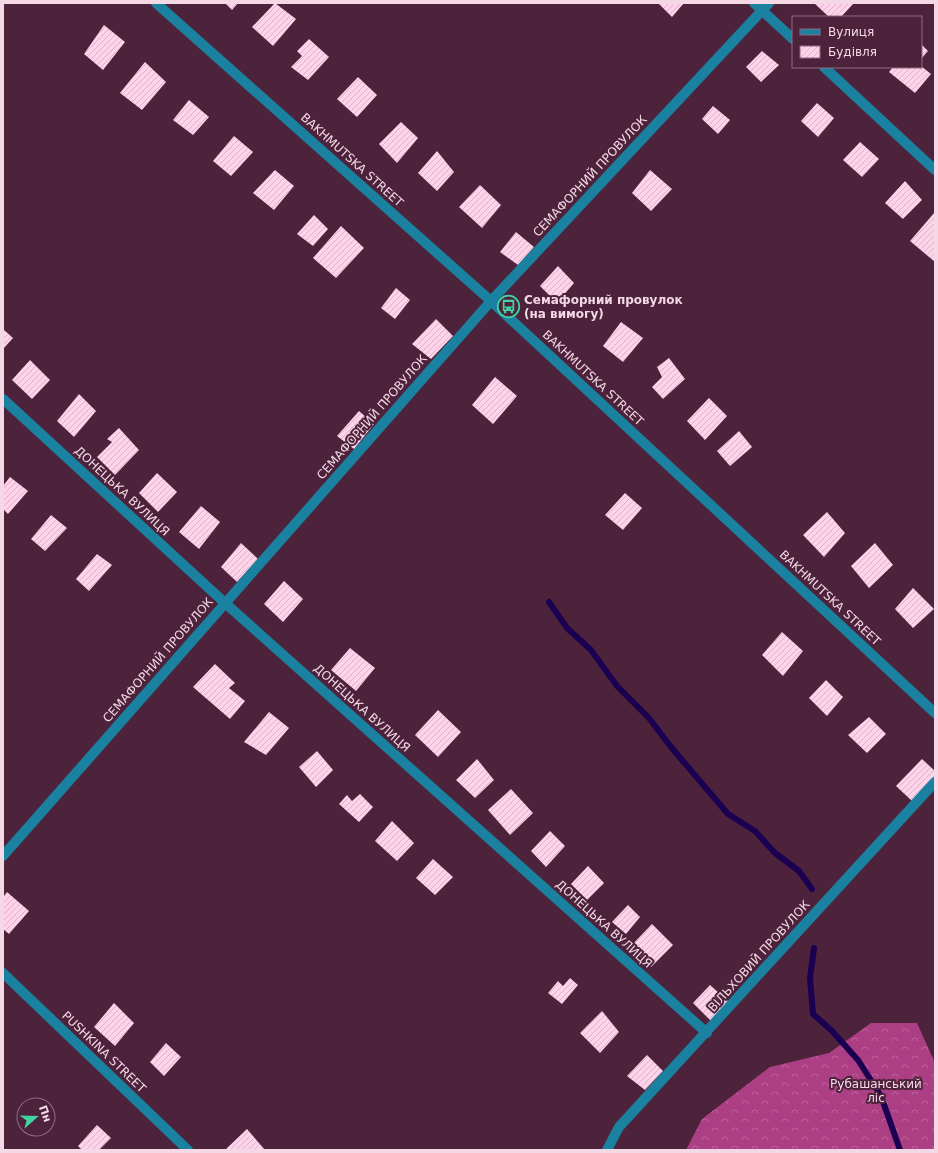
<svg xmlns="http://www.w3.org/2000/svg" width="938" height="1153" viewBox="0 0 938 1153" font-family="'DejaVu Sans',sans-serif">
  <defs>
    <pattern id="forest-crowns" width="20" height="18" patternUnits="userSpaceOnUse"><rect width="20" height="18" fill="#ac3e83"/><path d="M2 6a3 3 0 1 1 6 0M12 15a3 3 0 1 1 6 0" fill="none" stroke="#bc629a"/></pattern>
    <pattern id="building-hatch" width="6" height="6" patternUnits="userSpaceOnUse"><rect width="6" height="6" fill="#fed2e9"/><path d="M-1 1l2-2M0 6l6-6M5 7l2-2" fill="none" stroke="#dab5c8"/></pattern>
  </defs>
  <rect width="100%" height="100%" fill="#4d233c"/>
  <polygon fill="url(#forest-crowns)" points="871,1023 917,1023 935,1063 935,1150 686,1150 702,1119 770,1067 829,1053"/>
  <g fill="none" stroke-linecap="round" stroke-linejoin="round">
    <g stroke="#1b0052" stroke-width="6">
      <polyline points="549,602 567,628 591,650 617,686 649,718 671,747 728,814 755,831 775,853 799,871 812,889"/>
      <polyline points="814,948 810,978 813,1014 832,1031 858,1060 881,1096 900,1150"/>
    </g>
  </g>
  <g fill="url(#building-hatch)">
    <polygon points="225,3 238,3 232,10"/>
    <polygon points="275,3 296,19 273,46 252,27"/>
    <polygon points="658,3 684,3 672,17"/>
    <polygon points="814,3 852,3 853,4 841,17 829,17"/>
    <polygon points="104,25 125,42 103,70 84,54"/>
    <polygon points="309,39 329,57 308,80 291,67 302,56 297,51"/>
    <polygon points="921,44 928,51 921,59"/>
    <polygon points="762,51 779,65 761,82 746,67"/>
    <polygon points="145,62 166,82 142,110 120,93"/>
    <polygon points="921,66 931,74 915,93 889,72 893,67"/>
    <polygon points="358,77 377,95 357,117 337,99"/>
    <polygon points="189,100 209,117 193,135 173,120"/>
    <polygon points="817,103 834,118 818,137 801,121"/>
    <polygon points="713,106 730,120 718,134 702,119"/>
    <polygon points="401,122 418,138 397,163 379,144"/>
    <polygon points="234,136 253,152 231,176 213,161"/>
    <polygon points="860,142 879,159 862,177 843,160"/>
    <polygon points="437,151 454,172 437,191 418,173"/>
    <polygon points="275,170 294,186 274,210 253,193"/>
    <polygon points="650,170 672,189 651,211 632,193"/>
    <polygon points="905,181 922,200 903,219 885,203"/>
    <polygon points="480,185 501,205 482,228 459,207"/>
    <polygon points="935,212 935,262 910,241"/>
    <polygon points="314,215 328,229 313,246 297,234"/>
    <polygon points="341,226 364,248 336,278 313,258"/>
    <polygon points="516,232 534,247 518,265 500,252"/>
    <polygon points="558,266 574,283 557,303 540,286"/>
    <polygon points="396,288 410,300 395,319 381,308"/>
    <polygon points="436,319 453,336 431,359 412,344"/>
    <polygon points="621,322 643,338 623,362 603,346"/>
    <polygon points="3,329 13,338 3,349"/>
    <polygon points="669,358 685,379 663,399 652,387 662,377 657,367"/>
    <polygon points="30,360 50,380 32,399 12,380"/>
    <polygon points="495,377 517,396 493,424 472,405"/>
    <polygon points="79,394 96,411 74,437 57,421"/>
    <polygon points="709,398 727,416 705,440 687,421"/>
    <polygon points="359,411 374,424 354,449 337,436"/>
    <polygon points="119,428 139,450 115,475 97,457 112,442 107,439"/>
    <polygon points="739,431 752,447 730,466 717,451"/>
    <polygon points="157,473 177,492 158,512 139,493"/>
    <polygon points="10,477 28,491 8,514 3,509 3,486"/>
    <polygon points="625,493 642,508 623,530 605,515"/>
    <polygon points="201,506 220,522 199,549 179,532"/>
    <polygon points="827,512 845,533 824,557 803,535"/>
    <polygon points="51,515 67,528 45,551 31,539"/>
    <polygon points="241,543 258,559 237,582 221,567"/>
    <polygon points="875,543 893,565 869,588 851,566"/>
    <polygon points="97,554 112,565 89,591 76,579"/>
    <polygon points="284,581 303,599 283,622 264,604"/>
    <polygon points="913,588 934,609 913,628 895,609"/>
    <polygon points="782,632 803,651 783,676 762,655"/>
    <polygon points="350,648 375,668 356,691 331,670"/>
    <polygon points="215,664 235,683 229,688 245,701 230,719 193,687"/>
    <polygon points="826,680 843,697 827,716 809,698"/>
    <polygon points="438,710 461,732 438,757 415,735"/>
    <polygon points="269,712 289,728 266,755 244,742"/>
    <polygon points="869,717 886,734 867,753 848,735"/>
    <polygon points="317,751 333,770 316,787 299,767"/>
    <polygon points="477,759 494,780 475,798 456,780"/>
    <polygon points="922,759 935,771 935,776 912,801 896,786"/>
    <polygon points="511,789 533,813 510,835 488,810"/>
    <polygon points="360,794 373,807 359,822 339,804 347,795 352,801"/>
    <polygon points="392,821 414,843 397,861 375,841"/>
    <polygon points="550,831 565,846 546,867 531,851"/>
    <polygon points="433,859 453,877 435,895 416,878"/>
    <polygon points="588,866 604,883 587,900 571,884"/>
    <polygon points="7,892 29,911 9,934 3,929 3,897"/>
    <polygon points="628,905 640,917 626,934 612,922"/>
    <polygon points="652,924 673,945 651,967 630,947"/>
    <polygon points="570,978 578,985 562,1004 548,993 558,981 563,986"/>
    <polygon points="710,985 729,1002 711,1021 693,1003"/>
    <polygon points="114,1003 134,1023 115,1046 94,1027"/>
    <polygon points="602,1011 619,1032 600,1053 580,1033"/>
    <polygon points="166,1043 181,1057 164,1076 150,1062"/>
    <polygon points="647,1055 663,1071 645,1090 627,1076"/>
    <polygon points="97,1125 111,1138 99,1150 82,1150 78,1146"/>
    <polygon points="247,1129 265,1150 225,1150"/>
  </g>
  <g fill="none" stroke-linecap="round" stroke-linejoin="round">
    <g stroke="#1a81a1" stroke-width="10">
      <polyline points="156,3 491,301 935,713"/>
      <polyline points="754,3 793,39"/>
      <polyline points="824,67 935,170"/>
      <polyline points="3,399 225,603 707,1033"/>
      <polyline points="3,856 491,301 769,3"/>
      <polyline points="3,973 188,1150"/>
      <polyline points="607,1150 619,1127 935,782"/>
    </g>
  </g>
  <defs>
    <symbol id="bus-ring" viewBox="-11 -11 22 22"><circle r="9.5" fill="#4d233c" stroke="#42d4a0" stroke-width="1.5"/><path d="M-5-6H5V4H4V6H2V4H-2V6H-4V4H-5ZM-3.5-4V0h7V-4ZM-3.5 1.2v1.5H-2V1.2ZM2 1.2v1.5H3.5V1.2Z" fill="#42d4a0"/></symbol>
  </defs>
  <g fill-rule="evenodd">
    <use href="#bus-ring" x="496" y="294" width="25" height="25"/>
  </g>
  <g text-anchor="middle" stroke-width="4" stroke-linejoin="round" paint-order="stroke">
    <g font-size="12" fill="#f4d8e6" stroke="#4d233c">
      <text transform="translate(352 160) rotate(42)" y="4">BAKHMUTSKA STREET</text>
      <text transform="translate(590 176) rotate(-47)" y="4">СЕМАФОРНИЙ ПРОВУЛОК</text>
      <text transform="translate(593 378) rotate(43)" y="4">BAKHMUTSKA STREET</text>
      <text transform="translate(372 417) rotate(-49)" y="4">СЕМАФОРНИЙ ПРОВУЛОК</text>
      <text transform="translate(122 491) rotate(43)" y="4">ДОНЕЦЬКА ВУЛИЦЯ</text>
      <text transform="translate(830 598) rotate(43)" y="4">BAKHMUTSKA STREET</text>
      <text transform="translate(158 660) rotate(-49)" y="4">СЕМАФОРНИЙ ПРОВУЛОК</text>
      <text transform="translate(362 708) rotate(42)" y="4">ДОНЕЦЬКА ВУЛИЦЯ</text>
      <text transform="translate(604 924) rotate(42)" y="4">ДОНЕЦЬКА ВУЛИЦЯ</text>
      <text transform="translate(759 956) rotate(-48)" y="4">ВІЛЬХОВИЙ ПРОВУЛОК</text>
      <text transform="translate(104 1052) rotate(44)" y="4">PUSHKINA STREET</text>
    </g>
    <g font-size="12" font-weight="bold" fill="#f4d8e6" stroke="#4d233c" text-anchor="start">
      <text x="524" y="304">Семафорний провулок<tspan x="524" dy="14">(на вимогу)</tspan></text>
    </g>
    <g font-size="12" fill="#f7d9e8" stroke="#4d233c">
      <text x="876" y="1088">Рубашанський<tspan x="876" dy="14">ліс</tspan></text>
    </g>
  </g>
  <rect width="938" height="1153" fill="none" stroke="#f4d8e6" stroke-width="8"/>
  <rect x="792" y="16" width="130" height="52" fill="#4d233c" stroke="#906b80"/>
  <rect x="800" y="29" width="20" height="6" fill="#1a81a1" stroke="#906b80"/>
  <text x="828" y="36" font-size="12" fill="#f4d8e6">Вулиця</text>
  <rect x="800" y="46" width="20" height="12" fill="url(#building-hatch)" stroke="#906b80"/>
  <text x="828" y="56" font-size="12" fill="#f4d8e6">Будівля</text>
  <g transform="translate(36 1117) rotate(70)"><circle r="19" fill="#4d233c" stroke="#906b80"/>
  <path d="M0-3L7 15L0 10L-7 15Z" fill="#42d4a0"/>
  <text y="-6" font-size="11" font-weight="bold" text-anchor="middle" fill="#f4d8e6">Пн</text>
  </g>
</svg>
